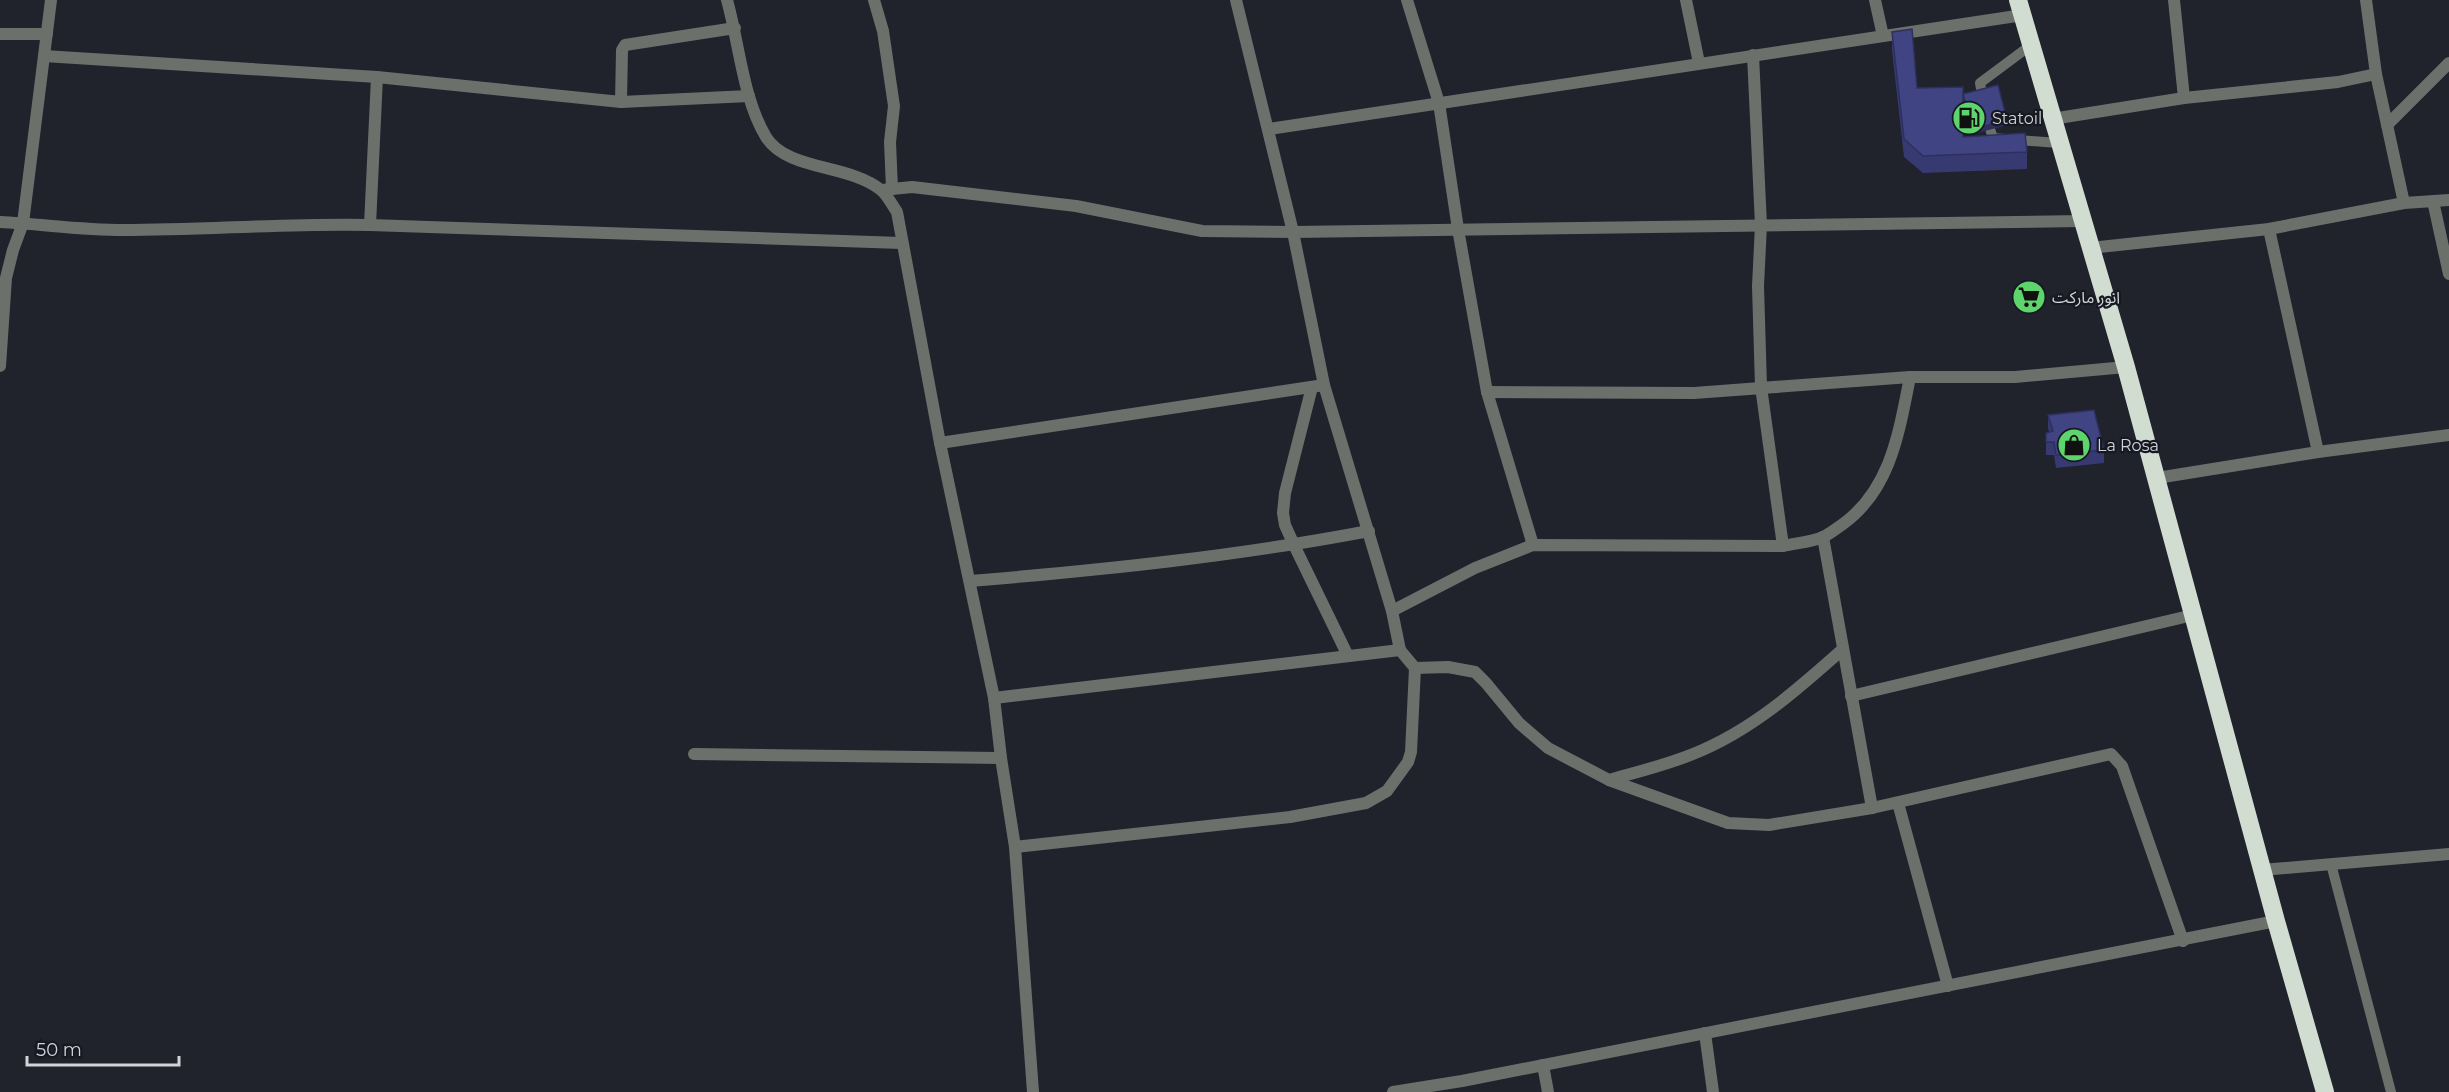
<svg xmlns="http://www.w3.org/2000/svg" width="2449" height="1092" viewBox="0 0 2449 1092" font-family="Montserrat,'Noto Sans Arabic',sans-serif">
  <rect width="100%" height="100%" fill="#20222c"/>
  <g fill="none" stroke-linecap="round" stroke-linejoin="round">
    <g stroke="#6b706b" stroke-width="10">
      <polyline points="1982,94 1980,83 2031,45"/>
      <polyline points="1990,129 1993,138 2058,143"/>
      <polyline points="2331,864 2391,1092"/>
    </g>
    <g stroke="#6b706b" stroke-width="12">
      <path d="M727,0C739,43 743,99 766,137C787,171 850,164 881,190C888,196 892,205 897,212L940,443L994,698L1001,758L1015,847L1033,1092"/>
      <polyline points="874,0 883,31 894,106 890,142 892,189"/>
      <polyline points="1236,0 1293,232 1324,385 1392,611 1400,650 1415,668 1448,667 1475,672 1486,683 1519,723 1548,748 1609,780 1728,823 1769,825 1872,808 2111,754 2122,766 2183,941"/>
      <polyline points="1407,0 1439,103 1458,229 1487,392 1533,545"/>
      <polyline points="1686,0 1699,63"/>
      <polyline points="1875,0 1883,36"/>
      <polyline points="2174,0 2184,98"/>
      <polyline points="2366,0 2376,74 2404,203"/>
      <polyline points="0,34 47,34"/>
      <polyline points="1753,55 1761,225 1758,286 1761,387 1783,546"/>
      <polyline points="44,56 377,77 621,102 749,96"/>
      <polyline points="377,77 370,225 901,243"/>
      <polyline points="621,102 622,50 625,45 735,28"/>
      <polyline points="2052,119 2184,98 2338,82 2376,74"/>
      <polyline points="2387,125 2449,63"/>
      <polyline points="1269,129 2023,15"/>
      <polyline points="882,190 912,187 1076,206 1202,231 1293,232 2083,221"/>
      <polyline points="2433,201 2449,274"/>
      <path d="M0,222C41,224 82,230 123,230C206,230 288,223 370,225"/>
      <polyline points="2269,229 2318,452"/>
      <polyline points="2090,248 2269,229 2404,203 2449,200"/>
      <polyline points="0,366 6,278 13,250 23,223 51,0"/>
      <polyline points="1312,387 1285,493 1283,513 1285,525 1294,545 1348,656"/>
      <polyline points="1487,392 1694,393 1910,377 2015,377 2126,367"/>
      <polyline points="940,443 1324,385"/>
      <polyline points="2157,478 2318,452 2449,435"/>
      <polyline points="1823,537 1872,808"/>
      <path d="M970,581C1104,570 1237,556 1369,531"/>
      <path d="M1392,611L1475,568L1533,545L1783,546C1796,543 1812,542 1823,537C1830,534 1837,528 1843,524C1891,489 1899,432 1910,377"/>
      <polyline points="1851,696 2193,615"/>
      <polyline points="994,698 1400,650"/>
      <polyline points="694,754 1001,758"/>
      <path d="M1609,780C1637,772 1666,765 1693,754C1751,731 1797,690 1843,649"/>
      <polyline points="1898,803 1948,986"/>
      <polyline points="1015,847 1290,817 1366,803 1387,791 1408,762 1411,752 1415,668"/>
      <polyline points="2262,870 2449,854"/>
      <polyline points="1705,1033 1713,1092"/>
      <polyline points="1543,1065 1548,1092"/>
      <polyline points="1393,1092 1462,1081 2276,921"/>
    </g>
    <polyline stroke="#d2ddd2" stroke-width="18" points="2018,0 2126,367 2276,921 2325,1092"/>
  </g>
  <g fill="#373a71">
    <polygon points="1892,32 1917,88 1963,137 2027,152 2027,169 1923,173 1904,157 1892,50"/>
    <polygon points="1963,94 2007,125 1973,134 1963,99"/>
    <polygon points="2048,415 2104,450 2104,463 2056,468 2054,455 2046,455 2046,433 2049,432 2048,428"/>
  </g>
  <polygon fill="#2d305c" points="2007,120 2007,125 1973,134 1973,129"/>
  <g fill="#404483" stroke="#2d305c" stroke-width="1.5">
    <polygon points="1912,29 1917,88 1963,87 1963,137 2025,133 2027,152 1923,156 1904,139 1892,32"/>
    <polygon points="1998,85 2007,120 1973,129 1963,94"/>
    <polygon points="2094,410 2104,450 2056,455 2054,442 2046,442 2046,433 2053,431 2048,415"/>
  </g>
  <defs>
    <symbol id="fuel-disc" viewBox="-11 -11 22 22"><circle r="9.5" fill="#5ed56c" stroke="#171922"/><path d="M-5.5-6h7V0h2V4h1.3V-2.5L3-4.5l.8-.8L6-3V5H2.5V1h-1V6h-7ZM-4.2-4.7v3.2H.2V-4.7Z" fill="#111"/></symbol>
    <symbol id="supermarket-disc" viewBox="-11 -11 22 22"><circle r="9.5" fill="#5ed56c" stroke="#171922"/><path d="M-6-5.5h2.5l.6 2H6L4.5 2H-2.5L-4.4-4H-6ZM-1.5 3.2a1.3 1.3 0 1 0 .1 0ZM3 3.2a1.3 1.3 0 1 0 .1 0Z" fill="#111"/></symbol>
    <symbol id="shop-disc" viewBox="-11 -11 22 22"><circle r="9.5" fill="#5ed56c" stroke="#171922"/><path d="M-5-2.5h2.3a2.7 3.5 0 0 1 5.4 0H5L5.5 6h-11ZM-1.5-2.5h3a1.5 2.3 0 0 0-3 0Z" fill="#111"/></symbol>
  </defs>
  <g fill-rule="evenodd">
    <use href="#fuel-disc" x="1950" y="99" width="38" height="38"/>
    <use href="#supermarket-disc" x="2010" y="278" width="38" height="38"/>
    <use href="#shop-disc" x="2055" y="426" width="38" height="38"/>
  </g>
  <g text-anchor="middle" stroke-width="4.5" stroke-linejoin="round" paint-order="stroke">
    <g font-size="16" fill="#d2d3da" stroke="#171922" text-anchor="start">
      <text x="1992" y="124">Statoil</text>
      <text x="2052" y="303">انور ماركت</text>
      <text x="2097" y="451">La Rosa</text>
    </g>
  </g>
  <path d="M27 1056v9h152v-9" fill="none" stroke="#d2d3da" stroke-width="3"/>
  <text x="36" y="1056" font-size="18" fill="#d2d3da" stroke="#171922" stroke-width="4.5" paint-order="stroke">50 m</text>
</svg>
